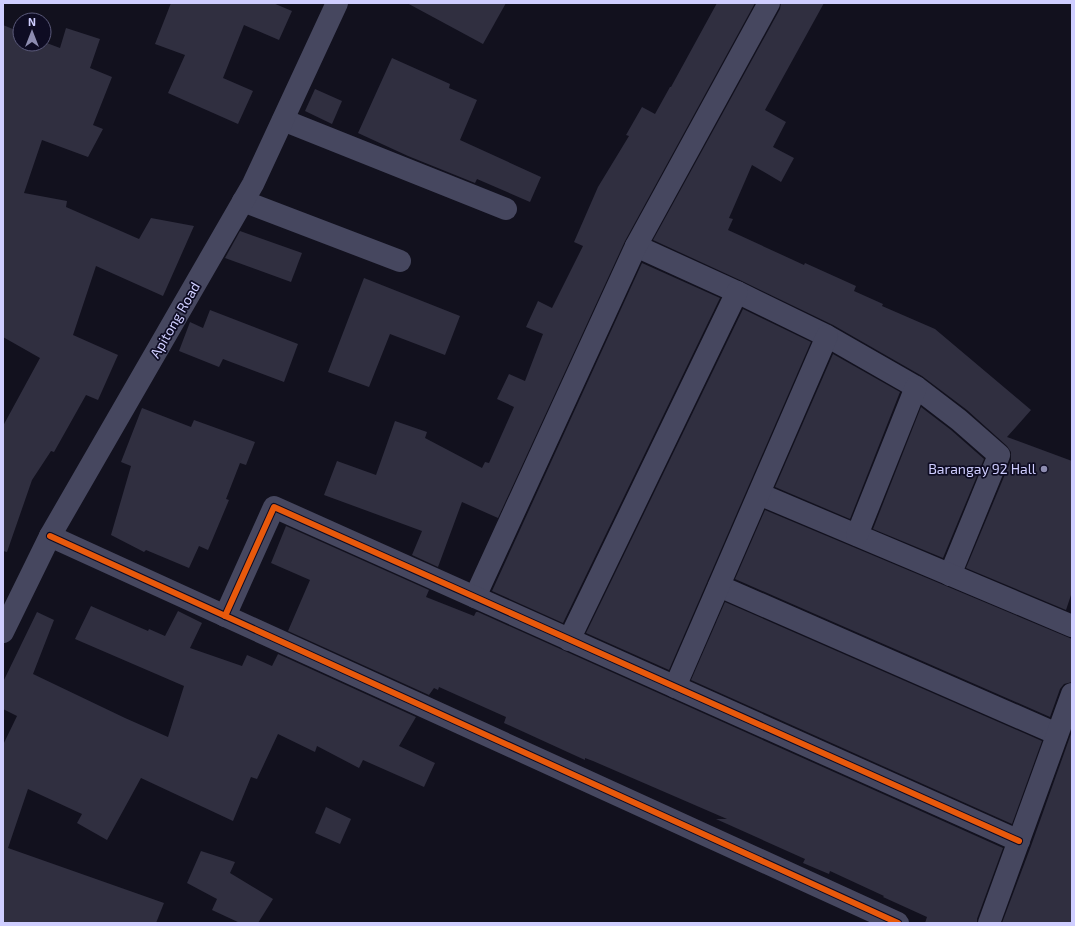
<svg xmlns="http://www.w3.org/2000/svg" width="1075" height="926" viewBox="0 0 1075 926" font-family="'Exo 2',sans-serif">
  <rect width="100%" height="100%" fill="#12111e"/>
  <g fill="#302f40">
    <polygon points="171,3 273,3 292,11 279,40 244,25 223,78 253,91 238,124 168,93 185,55 155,44"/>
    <polygon points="407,3 506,3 483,44"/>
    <polygon points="717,3 755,3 625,241 498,518 462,502 438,567 412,555 422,531 324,495 337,461 376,475 395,421 427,432 425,438 482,468 485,462 489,463 514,407 497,399 509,374 525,381 543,334 526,327 538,301 552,308 583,246 574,242 598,187 629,136 626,135 642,107 655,114 670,87 671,87"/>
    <polygon points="781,3 824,3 765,110 786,122 773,147 794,158 781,182 752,165 729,218 733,219 728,230 804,265 805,263 856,286 854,291 883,304 882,306 935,329 1031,410 1007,437 1072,461 1072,592 1066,610 966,568 1011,460 1011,452 1007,446 967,410 922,376 833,325 742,281 653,240 780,9"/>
    <polygon points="3,25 20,32 20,44 44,44 44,42 60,48 66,28 100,39 90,68 112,77 93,125 103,129 88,157 42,140 24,193 67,201 66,207 139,239 151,218 194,226 163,296 96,266 73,335 118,355 98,400 86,395 54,452 51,451 32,480 7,552 3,551 3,426 40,358 3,337"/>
    <polygon points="392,58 450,84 449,88 477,100 460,140 541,177 530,202 477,179 475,183 408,156 358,133"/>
    <polygon points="315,89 342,101 332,124 305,111"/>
    <polygon points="240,231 302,253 291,282 225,258"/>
    <polygon points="642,263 720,298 563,623 492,591"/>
    <polygon points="364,278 460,316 445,355 390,334 369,387 328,372"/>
    <polygon points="743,309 811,342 669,670 586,633"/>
    <polygon points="210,310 298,344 284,382 223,359 219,367 179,351 190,322 203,328"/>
    <polygon points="833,354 900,392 850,519 775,487"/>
    <polygon points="921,407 951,430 984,459 943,558 873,529"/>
    <polygon points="142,408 191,427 194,420 255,442 246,465 240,463 226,499 229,500 208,550 199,546 189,568 146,550 144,552 111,535 131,466 121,462"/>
    <polygon points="765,510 1072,639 1072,682 1064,684 1060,689 1050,717 735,579"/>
    <polygon points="286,526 429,590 426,597 474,616 476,612 478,612 1003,848 977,919 977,923 925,923 927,917 883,897 884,896 830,871 829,874 803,863 805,859 716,819 727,819 593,761 585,758 585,760 504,723 506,717 439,687 438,690 434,688 429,695 288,631 310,580 271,563"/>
    <polygon points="725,602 1042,741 1012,824 691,680"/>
    <polygon points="91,606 148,631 149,629 165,636 178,611 202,623 190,648 242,666 247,655 272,666 278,654 416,717 399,746 435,763 424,787 363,760 359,768 317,746 315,752 278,734 257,779 251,777 233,821 141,778 107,840 77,823 82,814 28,789 8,848 164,903 156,923 3,923 3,745 17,716 3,709 3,682 37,612 54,620 33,674 125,718 168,737 184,686 75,639"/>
    <polygon points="1072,731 1072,923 1002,923 1031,846"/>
    <polygon points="326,807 351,819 340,844 315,833"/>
    <polygon points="201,851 235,862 230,873 273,899 258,923 240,923 212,910 217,899 187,883"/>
  </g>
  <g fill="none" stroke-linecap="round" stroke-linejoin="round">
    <g stroke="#46475f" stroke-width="22">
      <polyline points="283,120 506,209"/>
      <polyline points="243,201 400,261"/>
      <polyline points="636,246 737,292 827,336 916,387 959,420 999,455 950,575"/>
      <polyline points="759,494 1072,626"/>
      <polyline points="857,535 916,387"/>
      <polyline points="50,536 898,923"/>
      <polyline points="719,586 1057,734"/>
      <polyline points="475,597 636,246 769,3"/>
      <polyline points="225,616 274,507 1019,841"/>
      <polyline points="3,632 50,536 253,184 337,3"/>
      <polyline points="569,640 737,292"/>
      <polyline points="675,687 827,336"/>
      <polyline points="989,923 1072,694"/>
    </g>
    <defs>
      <g id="cycleway">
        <polyline points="50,536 898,923"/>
        <polyline points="225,616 274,507 1019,841"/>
      </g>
    </defs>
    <use href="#cycleway" stroke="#0e0c23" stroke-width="8"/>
    <use href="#cycleway" stroke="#e8590c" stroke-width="6"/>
  </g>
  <circle fill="#8d8cb0" stroke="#0e0c23" stroke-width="1.5" cx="1044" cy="469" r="4"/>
  <g text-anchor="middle" stroke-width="3.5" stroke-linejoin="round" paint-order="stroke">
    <g font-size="14" fill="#cfceff" stroke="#0e0c23">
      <text transform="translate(175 320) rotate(-60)" y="5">Apitong Road</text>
    </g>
    <g font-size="14" fill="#cfceff" stroke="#0e0c23" text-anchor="end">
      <text x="1036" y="474">Barangay 92 Hall</text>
    </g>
  </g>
  <rect width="1075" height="926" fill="none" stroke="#cfceff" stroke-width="8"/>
  <g transform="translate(32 32)"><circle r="19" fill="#0e0c23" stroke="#5b5a7b"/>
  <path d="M0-3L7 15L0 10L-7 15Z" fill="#8d8cb0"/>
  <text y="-6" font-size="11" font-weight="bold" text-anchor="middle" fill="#cfceff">N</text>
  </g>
</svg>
